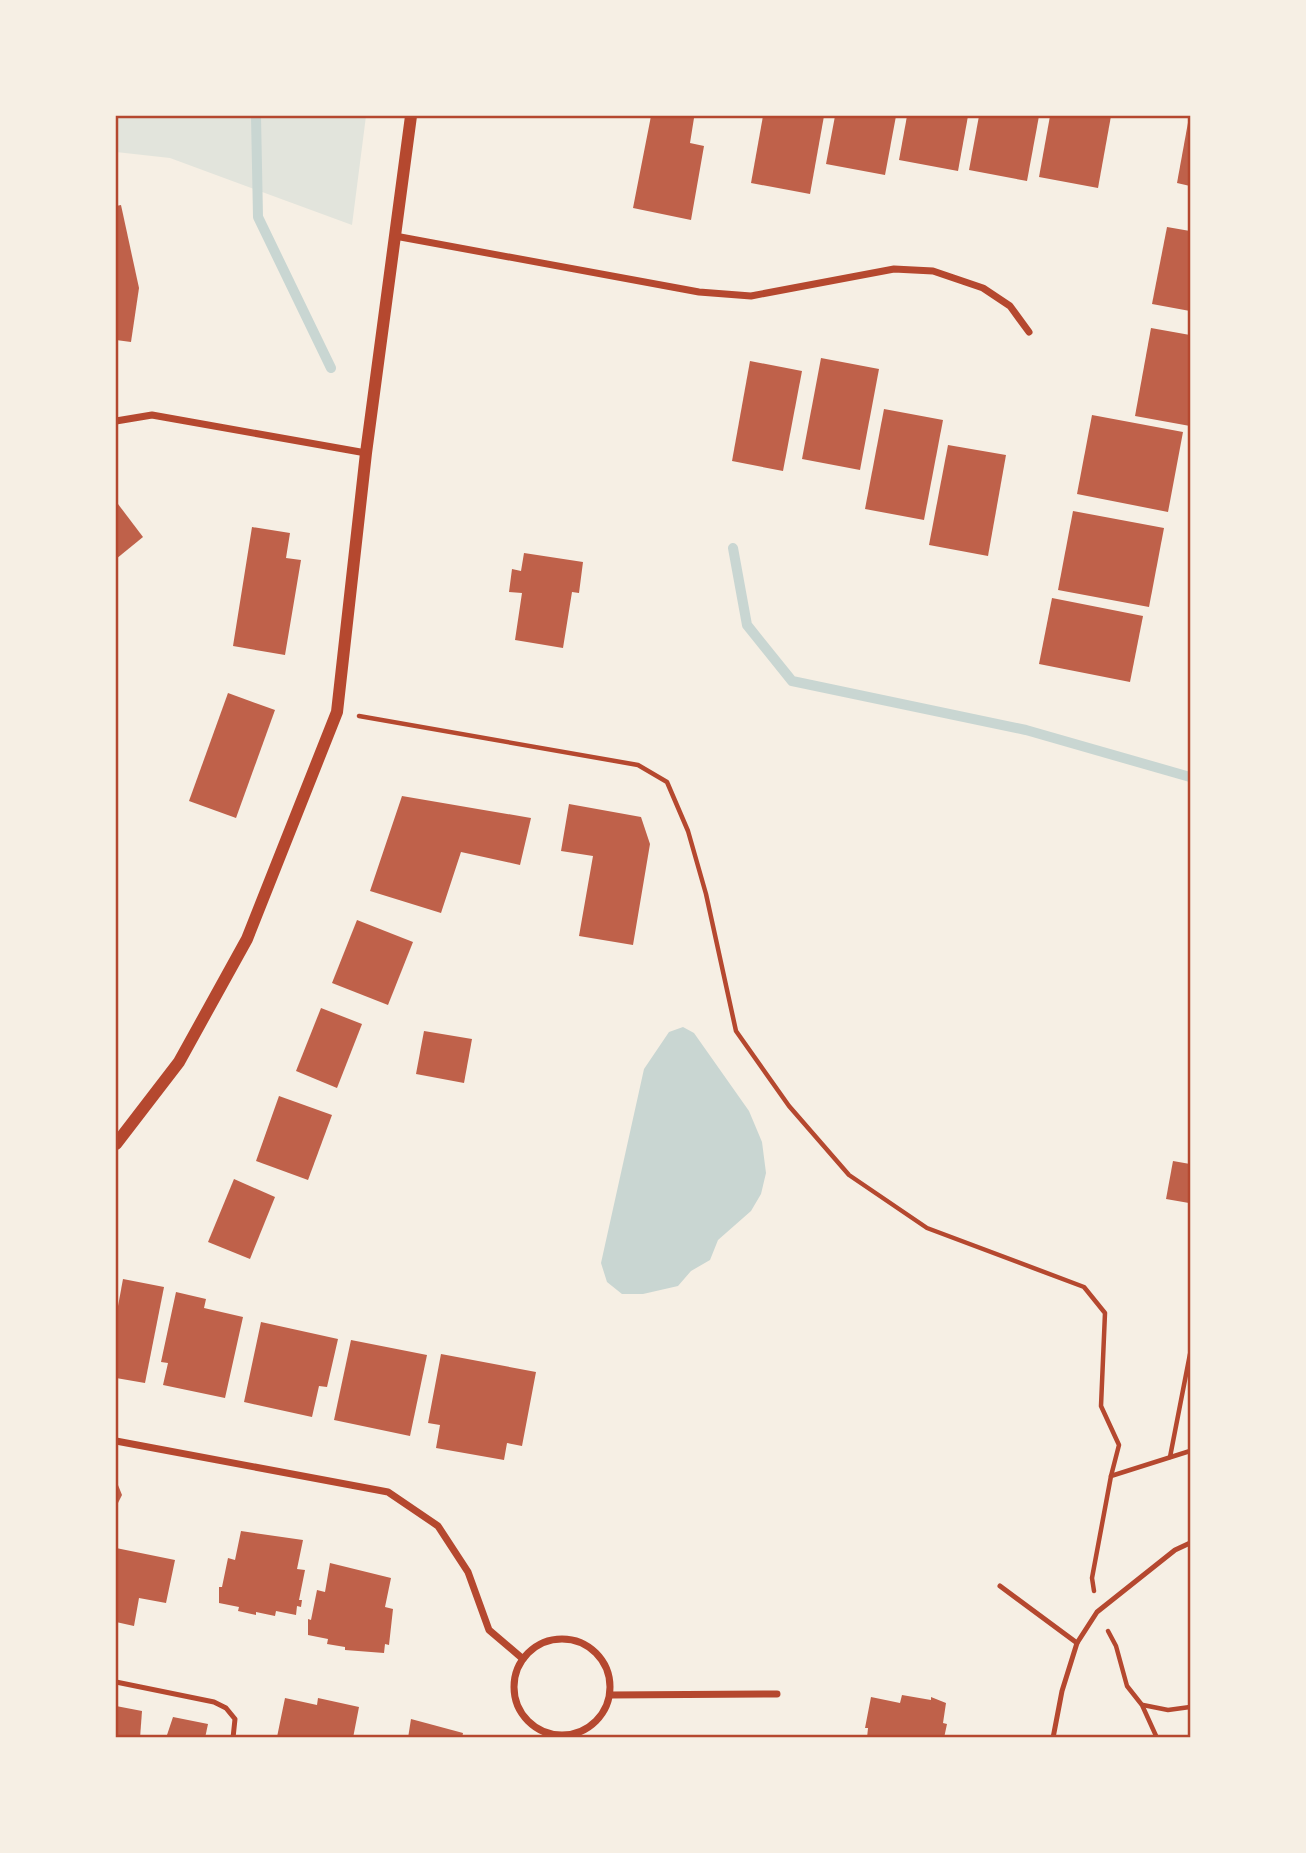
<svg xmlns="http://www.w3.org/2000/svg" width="1306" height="1853" viewBox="0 0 1306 1853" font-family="'Space Grotesk',sans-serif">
  <rect width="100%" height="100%" fill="#f6efe4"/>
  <polygon fill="#e2e4dc" points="116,116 366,116 352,225 170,158 116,152"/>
  <polygon fill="#c9d6d2" points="683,1027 694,1033 749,1111 762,1142 766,1173 761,1194 751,1211 718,1240 710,1260 691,1271 678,1286 643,1294 622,1294 607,1282 601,1263 644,1069 669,1032"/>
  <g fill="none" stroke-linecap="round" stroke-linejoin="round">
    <g stroke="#c9d6d2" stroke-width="10">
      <polyline points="256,116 258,217 331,368"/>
      <polyline points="733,548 747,625 792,681 1026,730 1190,777"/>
    </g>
  </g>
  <g fill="#bf614a">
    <polygon points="651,116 694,118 690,143 704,146 691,220 633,208"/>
    <polygon points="763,116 824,116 810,194 751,183"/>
    <polygon points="835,116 896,116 885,175 826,164"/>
    <polygon points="907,116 968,116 958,171 899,160"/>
    <polygon points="979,116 1039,116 1027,181 969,170"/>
    <polygon points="1050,116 1111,116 1098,188 1039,177"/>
    <polygon points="1189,117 1190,117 1190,186 1177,183"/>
    <polygon points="121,205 139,288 131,342 116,340 116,206"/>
    <polygon points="1167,227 1190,231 1190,311 1152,304"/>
    <polygon points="1151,328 1190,335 1190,426 1135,416"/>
    <polygon points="821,358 879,369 860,470 802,459"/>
    <polygon points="750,361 802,371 783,471 732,461"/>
    <polygon points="884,409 943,420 924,520 865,509"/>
    <polygon points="1092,415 1183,432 1168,512 1077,494"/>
    <polygon points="948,445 1006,455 988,556 929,545"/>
    <polygon points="118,504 143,537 116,559 116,505"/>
    <polygon points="1073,511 1164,528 1149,607 1058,590"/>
    <polygon points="252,527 290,533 286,558 301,560 285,655 233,646"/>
    <polygon points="524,553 583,562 579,593 572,592 563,648 515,640 522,593 509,592 512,569 521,571"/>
    <polygon points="1052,598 1143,616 1130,682 1039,664"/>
    <polygon points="228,693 275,710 236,818 189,801"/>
    <polygon points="402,796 531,818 520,865 461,852 441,913 370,891"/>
    <polygon points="569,804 641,817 650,844 633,945 579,936 593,856 561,851"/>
    <polygon points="357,920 413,942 388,1005 332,983"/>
    <polygon points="321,1008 362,1024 337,1088 296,1071"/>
    <polygon points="424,1031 472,1039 464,1083 416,1074"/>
    <polygon points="279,1096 332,1115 308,1180 256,1161"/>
    <polygon points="1173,1161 1190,1164 1189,1203 1166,1199"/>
    <polygon points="234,1179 275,1197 250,1259 208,1242"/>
    <polygon points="123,1279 164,1287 145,1383 116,1378 116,1317"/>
    <polygon points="176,1292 206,1299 204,1308 243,1317 225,1398 163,1385 168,1363 161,1362"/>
    <polygon points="261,1322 338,1339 327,1387 319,1386 312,1417 244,1402"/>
    <polygon points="351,1340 427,1355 410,1436 334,1420"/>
    <polygon points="441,1354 536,1372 522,1446 507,1443 504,1460 436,1448 440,1425 428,1423"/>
    <polygon points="116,1480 122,1495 116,1507"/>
    <polygon points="241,1531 303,1540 297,1569 305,1570 299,1600 302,1600 301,1607 297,1606 296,1615 276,1611 275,1616 256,1612 256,1615 238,1611 239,1607 219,1603 219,1587 222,1587 228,1558 235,1560"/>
    <polygon points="116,1548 175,1560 166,1603 139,1598 134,1626 116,1622"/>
    <polygon points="330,1563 391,1578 385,1607 393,1609 389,1645 385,1644 384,1653 345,1650 345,1647 327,1644 328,1639 308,1635 308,1619 311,1620 317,1590 325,1592"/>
    <polygon points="902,1695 931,1700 931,1697 946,1703 943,1723 947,1724 944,1738 867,1738 868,1728 865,1728 871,1697 900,1703"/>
    <polygon points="285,1698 317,1705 318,1698 359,1707 353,1738 277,1737"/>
    <polygon points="116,1706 142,1711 140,1738 116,1738"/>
    <polygon points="173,1717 208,1724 205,1738 166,1738"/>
    <polygon points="411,1719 463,1733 462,1738 408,1738"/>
  </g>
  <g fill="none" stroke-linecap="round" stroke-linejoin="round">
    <g stroke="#b5482f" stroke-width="4.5">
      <polyline points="359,716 638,765 667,782 688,831 706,894 736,1031 789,1106 849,1175 927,1228 1084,1287 1105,1313 1101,1406 1119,1445 1111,1476"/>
      <polyline points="1170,1457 1190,1354"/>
      <polyline points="1094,1591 1092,1578 1111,1476 1190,1451"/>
      <polyline points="1108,1631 1116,1646 1127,1686 1142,1705 1157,1738"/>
      <polyline points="1143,1705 1168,1710 1190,1707"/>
    </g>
    <g stroke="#b5482f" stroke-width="5">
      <polyline points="1000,1586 1077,1643"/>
      <polyline points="116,1682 214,1702 226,1708 235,1719 233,1738"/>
      <polyline points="1053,1738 1062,1691 1077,1643 1097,1612 1175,1550 1190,1543"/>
    </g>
    <g stroke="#b5482f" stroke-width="7">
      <polyline points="395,236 699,292 751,296 894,269 933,271 983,288 1010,306 1029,332"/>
      <polyline points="116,421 152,415 366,453"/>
      <polyline points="116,1441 388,1492 438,1526 468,1572 489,1630 523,1659"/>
      <circle cx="562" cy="1687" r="48"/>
      <polyline points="610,1695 777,1694"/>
    </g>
    <polyline stroke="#b5482f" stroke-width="12" points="116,1144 179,1062 247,939 337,712 366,453 411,116"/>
  </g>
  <rect width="1306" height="1853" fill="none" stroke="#f6efe4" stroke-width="234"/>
  <rect x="117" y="117" width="1072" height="1619" fill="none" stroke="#b5482f" stroke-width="2.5"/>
</svg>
